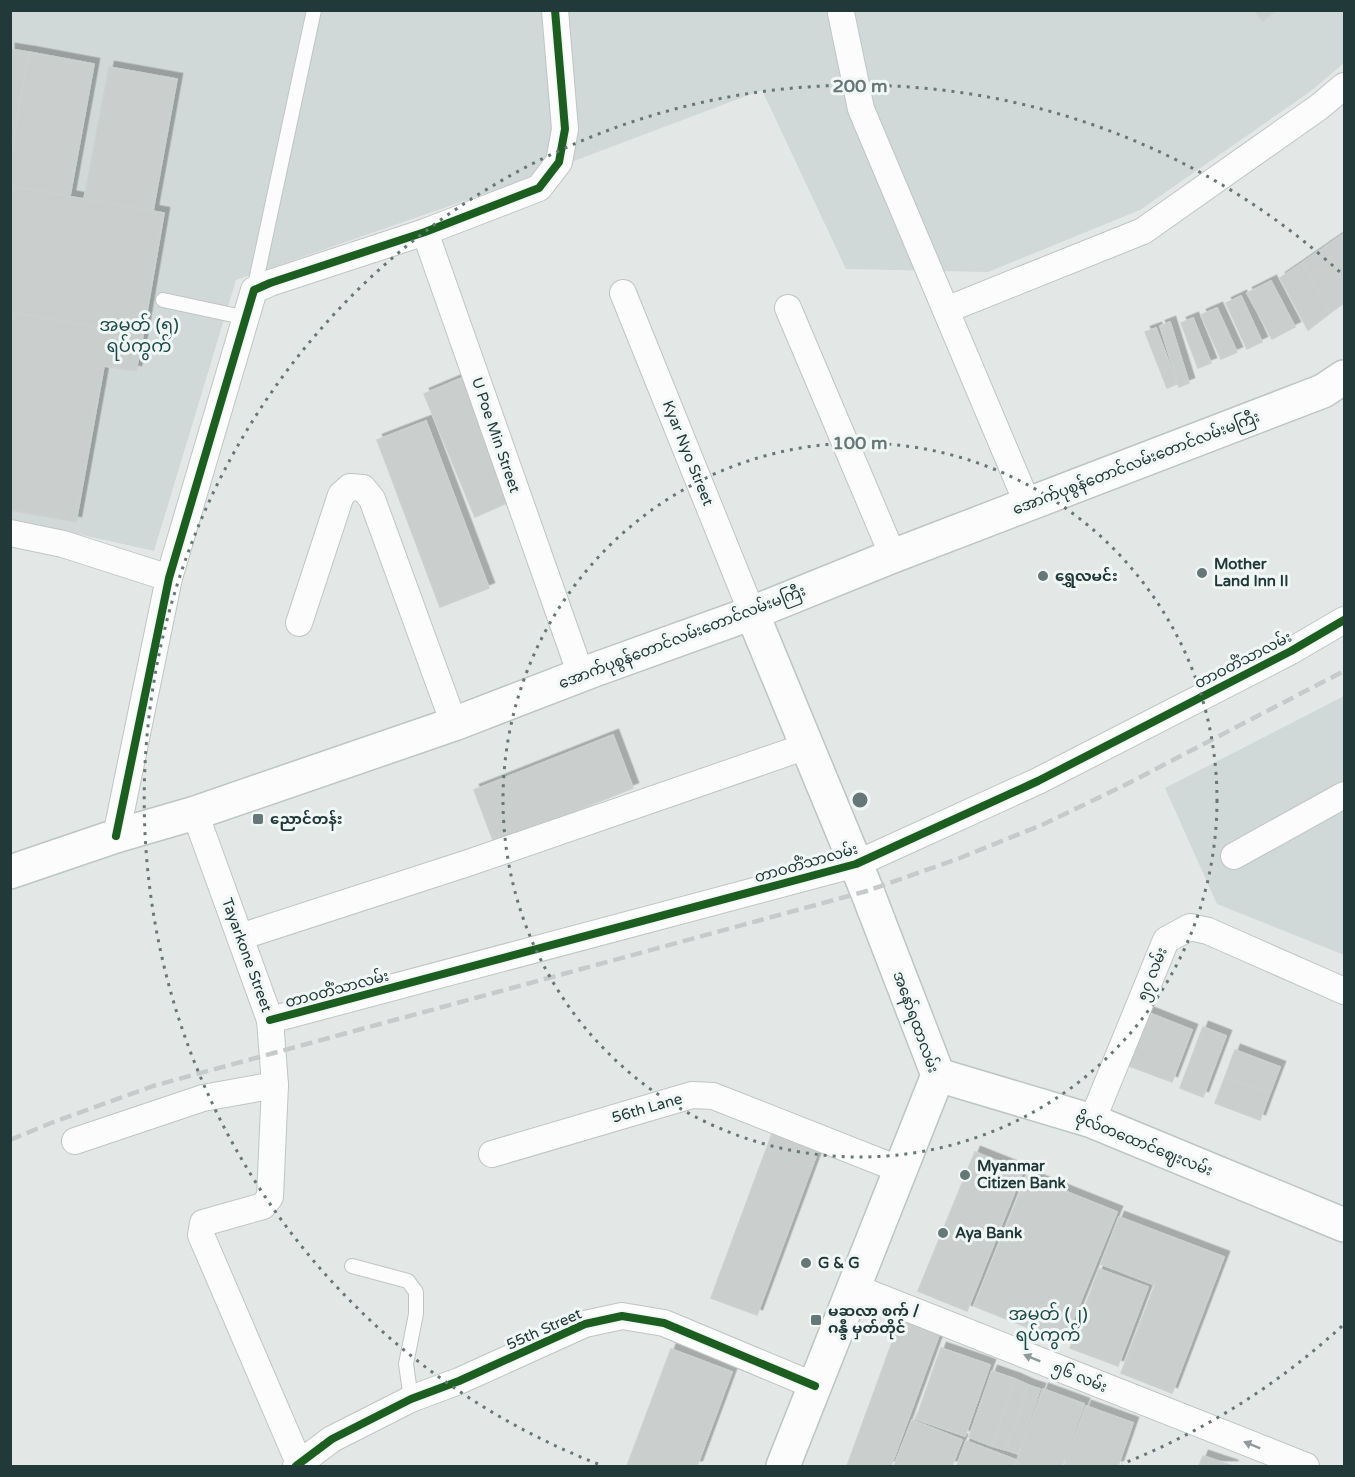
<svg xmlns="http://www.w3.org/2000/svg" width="1355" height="1477" viewBox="0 0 1355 1477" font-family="'Varela Round','Noto Sans Myanmar',sans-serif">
  <defs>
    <filter id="shadow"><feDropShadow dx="5.5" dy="-5.5" stdDeviation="0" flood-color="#0004"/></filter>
  </defs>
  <rect width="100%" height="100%" fill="#e3e8e7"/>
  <g fill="#d0d9d7">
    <polygon points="11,11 1344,11 1344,63 1311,91 1140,210 988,272 846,269 762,90 513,184 236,280 154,551 11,519"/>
    <polygon points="1344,696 1344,955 1217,904 1165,788"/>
  </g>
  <g fill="#cacfce" stroke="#ccd1d0" stroke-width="1.5" filter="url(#shadow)">
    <polygon points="1254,10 1275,10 1263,21"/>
    <polygon points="10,49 29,52 10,158"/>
    <polygon points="29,52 94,64 70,196 10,186 10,158"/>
    <polygon points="109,67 177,79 153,211 84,199"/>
    <polygon points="10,186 164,213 143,335 10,312"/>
    <polygon points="1344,234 1344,283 1325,247"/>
    <polygon points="1325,247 1344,283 1344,303 1330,313 1302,263"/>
    <polygon points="1302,263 1330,313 1308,330 1280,278"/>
    <polygon points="1271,281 1295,327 1272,339 1247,293"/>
    <polygon points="1241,296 1262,342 1247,349 1226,303"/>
    <polygon points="1217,308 1237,352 1221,359 1201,315"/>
    <polygon points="10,312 143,335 136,371 104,366 76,522 10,510"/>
    <polygon points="1193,318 1211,363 1198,368 1181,323"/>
    <polygon points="1170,322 1189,383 1179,387 1160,326"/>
    <polygon points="1156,328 1177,384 1167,388 1145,332"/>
    <polygon points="464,377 514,500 475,517 424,394"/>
    <polygon points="426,421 489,588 440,607 377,440"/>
    <polygon points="613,735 633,788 494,843 474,790"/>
    <polygon points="1144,1011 1192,1030 1172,1082 1124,1064"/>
    <polygon points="1203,1027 1226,1036 1203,1097 1180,1088"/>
    <polygon points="1235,1050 1280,1067 1270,1093 1225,1077"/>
    <polygon points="1225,1077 1270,1093 1260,1120 1215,1103"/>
    <polygon points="772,1134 818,1151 757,1315 711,1298"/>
    <polygon points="975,1152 1023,1171 967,1311 918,1291"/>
    <polygon points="1027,1176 1117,1212 1064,1342 974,1306"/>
    <polygon points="1119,1217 1224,1257 1172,1393 1121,1373 1155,1285 1101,1264"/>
    <polygon points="1099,1269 1148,1287 1118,1366 1070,1348"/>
    <polygon points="900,1321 939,1335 891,1466 847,1466"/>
    <polygon points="941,1348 990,1365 965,1436 916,1419"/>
    <polygon points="671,1349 732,1372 697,1466 627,1466"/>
    <polygon points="992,1371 1015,1379 992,1446 969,1437"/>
    <polygon points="1015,1379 1028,1385 1006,1450 992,1446"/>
    <polygon points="1028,1385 1040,1389 1018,1454 1006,1450"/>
    <polygon points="1043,1389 1084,1404 1062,1466 1015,1466"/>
    <polygon points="1086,1406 1133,1423 1118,1466 1064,1466"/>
    <polygon points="912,1420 962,1440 952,1466 894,1466"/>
    <polygon points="966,1441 1016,1460 1013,1466 957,1466"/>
    <polygon points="1203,1456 1233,1466 1199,1466"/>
  </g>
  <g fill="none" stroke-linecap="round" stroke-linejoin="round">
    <defs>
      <g id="lane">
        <polyline points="254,290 314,10"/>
        <polyline points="163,300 247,318"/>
        <polyline points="352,1266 408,1281 416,1292 416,1314 406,1364 411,1399"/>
      </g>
      <g id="street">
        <polyline points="841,13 861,109 1028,505"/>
        <polyline points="425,232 581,675"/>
        <polyline points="623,293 752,613"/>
        <polyline points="788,308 893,556"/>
        <polyline points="946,310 1143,231 1319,107 1344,86"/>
        <polyline points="10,533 63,544 169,578"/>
        <polyline points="299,623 341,495 350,487 363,488 372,499 454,724"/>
        <polyline points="195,813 270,1020 275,1085 270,1197 263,1206 203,1223 201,1235 299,1463"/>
        <polyline points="116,836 169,578 254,290 270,283 425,232 539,188 559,162 565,129 555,10"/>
        <polyline points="1234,856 1344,795"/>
        <polyline points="240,937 468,863 807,746"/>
        <polyline points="270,1020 856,864 1038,781 1291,651 1344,620"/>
        <polyline points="1092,1121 1166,940 1190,927 1208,931 1344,991"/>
        <polyline points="75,1141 203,1098 275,1085"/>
        <polyline points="492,1154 692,1095 713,1096 901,1170"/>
        <polyline points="854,1287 1306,1466"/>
        <polyline points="296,1466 332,1439 411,1399 459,1381 585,1324 622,1316 664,1323 815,1386"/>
      </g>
      <g id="secondary">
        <polyline points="752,613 867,891 938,1075 783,1466"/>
        <polyline points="10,872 116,836 195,813 454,724 594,670 752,613 893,556 1323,391 1344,377"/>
        <polyline points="938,1075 1092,1121 1344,1225"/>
      </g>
    </defs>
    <use href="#lane" stroke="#c0c5c4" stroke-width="16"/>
    <use href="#street" stroke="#c0c5c4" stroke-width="28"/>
    <use href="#secondary" stroke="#bec6c4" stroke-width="36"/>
    <use href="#lane" stroke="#fbfcfb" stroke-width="14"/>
    <use href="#street" stroke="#fbfcfb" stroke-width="26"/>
    <use href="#secondary" stroke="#fbfcfb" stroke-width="33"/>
    <polyline stroke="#c6caca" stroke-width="4.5" stroke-dasharray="12 6" stroke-linecap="butt" points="10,1140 51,1123 153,1086 867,891 960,858 1044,824 1125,785 1344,671"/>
    <defs>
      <g id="cycleway">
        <polyline points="116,836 169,578 254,290 270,283 425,232 539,188 559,162 565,129 555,10"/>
        <polyline points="270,1020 856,864 1038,781 1291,651 1344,620"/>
        <polyline points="296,1466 332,1439 411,1399 459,1381 585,1324 622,1316 664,1323 815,1386"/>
      </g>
    </defs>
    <use href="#cycleway" stroke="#f0f7f5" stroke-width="11"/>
    <use href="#cycleway" stroke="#1b5e20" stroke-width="8"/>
  </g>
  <defs><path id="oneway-solid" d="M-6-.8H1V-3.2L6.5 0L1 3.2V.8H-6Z" transform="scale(1.5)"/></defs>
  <g fill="#8e9b9a">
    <use href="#oneway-solid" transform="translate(1032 1358) rotate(-158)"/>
    <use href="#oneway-solid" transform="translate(1252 1445) rotate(-158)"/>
  </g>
  <g fill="none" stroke="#657776" stroke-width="3" stroke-dasharray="3 6">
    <circle cx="860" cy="800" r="357"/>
    <path d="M1342 1326A714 714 0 0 1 1122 1464M598 1464A714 714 0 1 1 1342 274"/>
  </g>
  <g fill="#657776" stroke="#f0f7f5" stroke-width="2">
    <circle cx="1202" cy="573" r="6"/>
    <circle cx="1043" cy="576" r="6"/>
    <rect x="252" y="813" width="12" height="12" rx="3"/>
    <circle cx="965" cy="1175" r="6"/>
    <circle cx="943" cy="1233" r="6"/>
    <circle cx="806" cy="1263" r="6"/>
    <rect x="810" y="1314" width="12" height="12" rx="3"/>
  </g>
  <g text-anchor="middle" stroke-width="6" stroke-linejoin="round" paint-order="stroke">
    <g font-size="15" fill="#213a39" stroke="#f0f7f5">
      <text transform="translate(496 435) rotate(71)" y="5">U Poe Min Street</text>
      <text transform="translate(688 453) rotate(68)" y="5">Kyar Nyo Street</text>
      <text transform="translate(1136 463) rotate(-21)" y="5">အောက်ပုစွန်တောင်လမ်းတောင်လမ်းမကြီး</text>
      <text transform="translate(682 637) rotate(-21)" y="5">အောက်ပုစွန်တောင်လမ်းတောင်လမ်းမကြီး</text>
      <text transform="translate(1243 660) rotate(-27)" y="5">တာဝတိံသာလမ်း</text>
      <text transform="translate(806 863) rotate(-16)" y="5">တာဝတိံသာလမ်း</text>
      <text transform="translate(247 955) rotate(70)" y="5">Tayarkone Street</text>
      <text transform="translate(1152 974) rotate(-68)" y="5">၅၇ လမ်း</text>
      <text transform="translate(337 989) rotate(-15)" y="5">တာဝတိံသာလမ်း</text>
      <text transform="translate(916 1022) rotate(70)" y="5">အနော်ရထာလမ်း</text>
      <text transform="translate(647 1108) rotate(-16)" y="5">56th Lane</text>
      <text transform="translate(1144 1144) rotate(22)" y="5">ဗိုလ်တထောင်ဈေးလမ်း</text>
      <text transform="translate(544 1329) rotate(-24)" y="5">55th Street</text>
      <text transform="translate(1080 1377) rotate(22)" y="5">၅၆ လမ်း</text>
    </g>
    <g font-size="15" font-weight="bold" fill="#213a39" stroke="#f0f7f5" text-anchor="start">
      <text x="1214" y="569">Mother<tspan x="1214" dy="17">Land Inn II</tspan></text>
      <text x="1055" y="581">ရွှေလမင်း</text>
      <text x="270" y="824">ညောင်တန်း</text>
      <text x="977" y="1171">Myanmar<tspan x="977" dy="17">Citizen Bank</tspan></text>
      <text x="955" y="1238">Aya Bank</text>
      <text x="818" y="1268">G &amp; G</text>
      <text x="828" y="1316">မဆလာ စက် /<tspan x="828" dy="17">ဂန္ဒီ မှတ်တိုင်</tspan></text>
    </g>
    <g font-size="18" fill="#1e4c4a" stroke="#f0f7f5">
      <text x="139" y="331">အမှတ် (၅)<tspan x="139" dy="21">ရပ်ကွက်</tspan></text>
      <text x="1048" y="1320">အမှတ် (၂)<tspan x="1048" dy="21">ရပ်ကွက်</tspan></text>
    </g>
  </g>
  <circle cx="860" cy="800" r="9" fill="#657776" stroke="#f0f7f5" stroke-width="3"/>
  <g font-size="18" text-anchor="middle" font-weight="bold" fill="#657776" stroke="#f0f7f5" stroke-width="6" stroke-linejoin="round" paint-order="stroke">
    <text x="860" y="92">200 m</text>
    <text x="860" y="449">100 m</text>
  </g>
  <rect width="1355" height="1477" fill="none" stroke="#213a39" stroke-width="24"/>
</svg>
